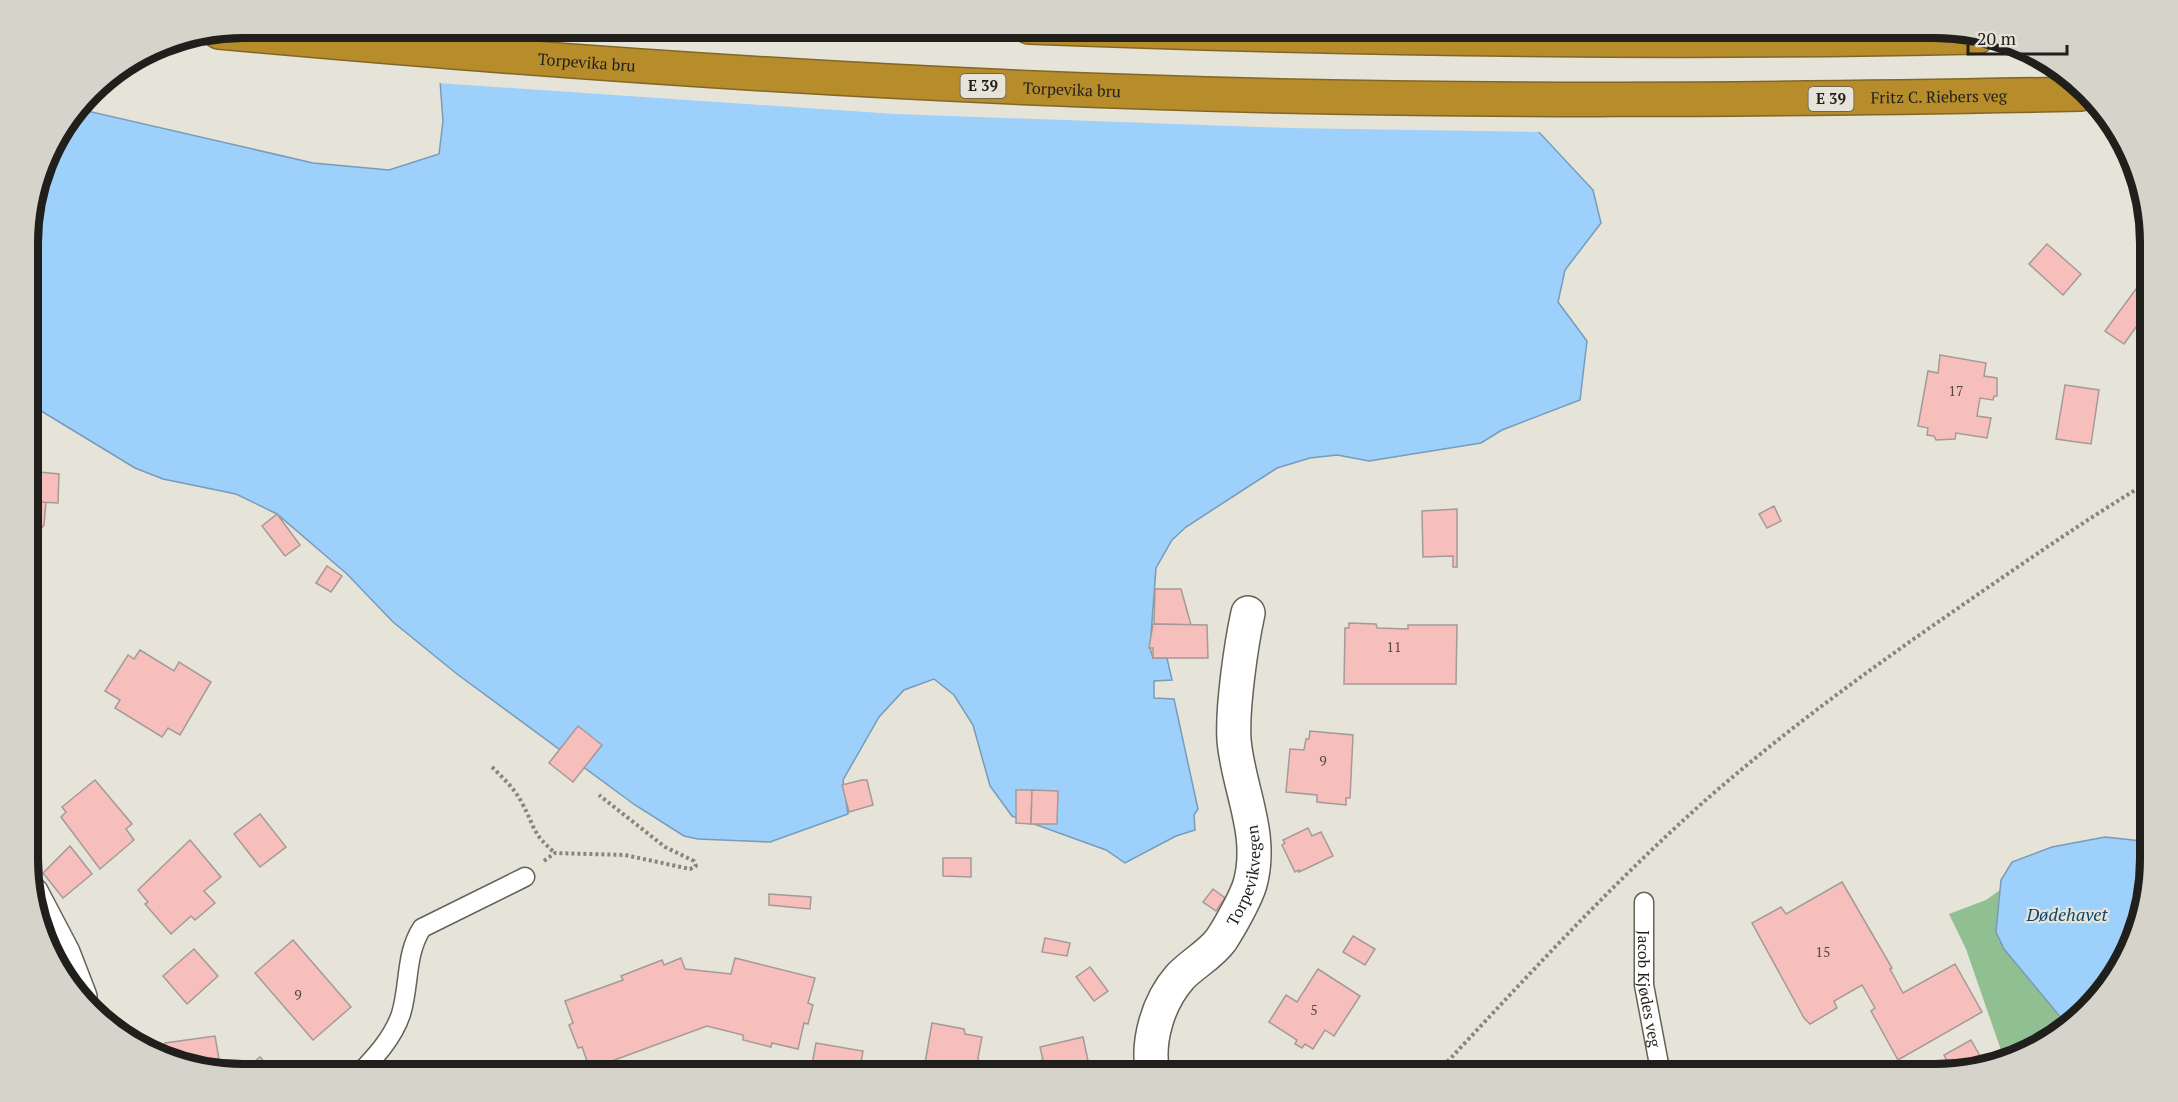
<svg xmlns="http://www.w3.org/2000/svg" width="2178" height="1102" viewBox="0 0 2178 1102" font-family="'PT Serif',serif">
  <rect width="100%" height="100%" fill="#e6e3d9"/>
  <polygon fill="#90bf92" points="2000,890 1996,932 2004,949 2067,1025 2055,1038 2003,1056 1966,949 1949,914 1986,900"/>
  <g fill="#9dd0fb" stroke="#789bb8" stroke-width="1.5">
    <polygon points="436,27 1441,27 1593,190 1601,223 1565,270 1558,302 1587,341 1580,400 1502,430 1481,443 1369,461 1337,455 1310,458 1277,468 1186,527 1172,540 1156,568 1150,648 1153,658 1167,658 1172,680 1154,681 1154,698 1174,699 1198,809 1194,815 1195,830 1176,836 1125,863 1106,850 1012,816 990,786 973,725 954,695 934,679 904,690 879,717 843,780 848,814 770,842 698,839 684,836 635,805 457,674 393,622 347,574 277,514 236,494 163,479 135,468 28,403 27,228 49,147 79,109 313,163 389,170 439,154 443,121"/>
    <polygon points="2105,837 2151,842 2151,859 2129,954 2067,1025 2004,949 1996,932 2001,880 2012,862 2052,847"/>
  </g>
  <polygon fill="#e6e3d9" points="433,27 1445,27 1543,132 1288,128 895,114 437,83"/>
  <g fill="#f7bfbc" stroke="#a59999" stroke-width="1.5">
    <polygon points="2047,244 2081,274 2063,295 2029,264"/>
    <polygon points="2136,289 2149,299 2149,309 2124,344 2105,331"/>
    <polygon points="1940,355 1986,363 1984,376 1997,378 1997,396 1994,396 1993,400 1980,398 1977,416 1991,418 1987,438 1956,433 1955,439 1936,440 1934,436 1927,435 1928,428 1918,426 1928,371 1938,373"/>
    <polygon points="2065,385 2099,390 2091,444 2056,439"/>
    <polygon points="28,463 33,463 31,501 46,502 44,525 41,529 29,527 28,535"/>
    <polygon points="39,472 59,474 58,503 38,502"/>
    <polygon points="1774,506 1781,521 1767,528 1759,514"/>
    <polygon points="1457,509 1457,567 1453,567 1453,556 1423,557 1422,511"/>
    <polygon points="277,514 300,545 285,556 262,526"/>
    <polygon points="327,566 342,576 331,592 316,583"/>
    <polygon points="1155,589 1181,589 1191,625 1154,624"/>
    <polygon points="1349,623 1376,624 1377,628 1408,629 1408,625 1457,625 1456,684 1344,684 1345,628 1349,628"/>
    <polygon points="1153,624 1207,625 1208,658 1153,658 1153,648 1149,648"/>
    <polygon points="140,650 174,671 179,662 211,682 180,735 168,728 162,737 115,708 120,700 105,691 128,655 134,659"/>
    <polygon points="578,726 602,745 573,782 549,763"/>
    <polygon points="1310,731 1353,735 1350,798 1346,798 1346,805 1317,802 1317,795 1286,792 1290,749 1304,750 1306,739 1309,739"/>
    <polygon points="95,780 132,824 126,829 134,840 100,869 61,817 66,812 62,807"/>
    <polygon points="862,780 867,780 873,805 849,812 842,785"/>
    <polygon points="1016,790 1032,790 1031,824 1016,823"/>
    <polygon points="1032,790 1058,791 1057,824 1031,824"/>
    <polygon points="260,814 286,847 260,867 234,834"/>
    <polygon points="1308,828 1312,836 1321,832 1333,856 1299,872 1299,870 1295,872 1282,845 1285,843 1283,840"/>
    <polygon points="190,840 221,877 204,891 215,903 195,920 191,916 171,934 145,904 148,902 138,890"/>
    <polygon points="70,846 92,874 63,898 43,873"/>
    <polygon points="943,858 971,858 971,877 943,876"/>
    <polygon points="1842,882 1892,968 1890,969 1903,993 1955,964 1982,1012 1898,1060 1871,1011 1875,1008 1862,985 1834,1001 1837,1008 1810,1024 1804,1018 1752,923 1781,907 1786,914"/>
    <polygon points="1213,889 1225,898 1216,911 1203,902"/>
    <polygon points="769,894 811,897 810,909 769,905"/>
    <polygon points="1353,936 1375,949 1365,965 1343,952"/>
    <polygon points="1045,938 1070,943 1067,956 1042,952"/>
    <polygon points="293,940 351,1007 313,1040 255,973"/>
    <polygon points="194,949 218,976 187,1004 163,976"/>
    <polygon points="681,958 685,969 731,974 735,958 815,978 808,1003 813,1005 808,1024 804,1023 798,1049 772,1043 771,1047 743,1040 743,1035 707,1026 590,1069 582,1047 578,1048 569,1025 573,1023 565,1001 623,980 621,976 662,960 664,965"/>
    <polygon points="1090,967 1108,991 1094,1001 1076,977"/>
    <polygon points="1318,969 1360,996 1334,1036 1325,1030 1313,1049 1305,1044 1302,1048 1295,1044 1297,1040 1269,1022 1286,995 1297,1002"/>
    <polygon points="932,1023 964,1029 965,1034 982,1037 978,1058 981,1068 1009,1062 1014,1066 1043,1060 1040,1047 1083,1037 1091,1075 923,1075"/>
    <polygon points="215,1036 219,1059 193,1063 167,1057 165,1043"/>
    <polygon points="1971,1040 1984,1063 1953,1073 1944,1055"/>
    <polygon points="816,1043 863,1051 859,1075 810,1075"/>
    <polygon points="260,1057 276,1075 239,1074"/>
    <polygon points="1247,1065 1252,1075 1230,1075"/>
  </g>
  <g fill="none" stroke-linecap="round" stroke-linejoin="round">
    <defs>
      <g id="lane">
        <path id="s1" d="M1644,902V985L1661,1075"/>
        <path d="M358,1075C375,1057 393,1038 401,1014C410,984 405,954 422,928L525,877"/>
      </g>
      <g id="street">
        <polyline points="32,894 63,953 80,997"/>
        <path id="s2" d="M1153,1075C1146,1042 1158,1002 1180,977C1192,964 1210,955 1221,940C1229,928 1246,898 1250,884C1264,834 1238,788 1234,740C1232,708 1241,645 1248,613"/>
      </g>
      <g id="highway">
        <path d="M1029,27C1345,39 1661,44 1977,37"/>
        <path id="s3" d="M219,32C527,60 835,82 1144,92C1457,103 1769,100 2081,94"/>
      </g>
    </defs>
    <use href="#lane" stroke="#636158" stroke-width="21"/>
    <use href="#street" stroke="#636158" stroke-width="36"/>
    <use href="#highway" stroke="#826626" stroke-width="36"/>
    <g stroke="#87857e" stroke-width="4" stroke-dasharray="3 3" stroke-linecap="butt">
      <path d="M492,767C503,778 515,789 522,803C536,829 531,832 555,853"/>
      <polyline points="544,861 555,853 625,855 690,869 696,866 694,861 665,847 599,795"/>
      <path d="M1435,1075C1524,980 1611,884 1708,798C1785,731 1867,671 1951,613C2016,568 2082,522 2150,481"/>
    </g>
    <use href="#lane" stroke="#fff" stroke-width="18"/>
    <use href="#street" stroke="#fff" stroke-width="33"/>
    <use href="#highway" stroke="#b78d2c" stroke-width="33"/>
  </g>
  <g text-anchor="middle" stroke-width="4.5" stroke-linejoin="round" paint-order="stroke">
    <g font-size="14" fill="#564743">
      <text x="1956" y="396">17</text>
      <text x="1394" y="652">11</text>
      <text x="1323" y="766">9</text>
      <text x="1823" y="957">15</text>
      <text x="298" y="1000">9</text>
      <text x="1314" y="1015">5</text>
    </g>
    <g fill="#e6e3d9" stroke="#5b5a54" stroke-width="1.5">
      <rect x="960.5" y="74" width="45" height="24" rx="4.5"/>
      <rect x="1808.5" y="87" width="45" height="24" rx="4.5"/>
    </g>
    <g font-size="15" font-weight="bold" fill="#201f1b">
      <text x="983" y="91">E 39</text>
      <text x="1831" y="104">E 39</text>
    </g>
    <g font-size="16" fill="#201f1b" stroke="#e6e3d9">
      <text dy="6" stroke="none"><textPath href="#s3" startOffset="369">Torpevika bru</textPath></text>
      <text dy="6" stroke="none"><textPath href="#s3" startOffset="855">Torpevika bru</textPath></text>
      <text dy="6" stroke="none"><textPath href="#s3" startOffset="1722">Fritz C. Riebers veg</textPath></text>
      <text dy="6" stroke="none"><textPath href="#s2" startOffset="231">Torpevikvegen</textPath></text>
      <text dy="6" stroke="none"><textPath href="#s1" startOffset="87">Jacob Kjødes veg</textPath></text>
    </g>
    <g font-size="18" font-style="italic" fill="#0b476e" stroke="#e6e3d9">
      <text x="2067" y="921">Dødehavet</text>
    </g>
  </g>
  <path d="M0 0H2178V1102H0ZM243 38H1935A205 205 0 0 1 2140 243V859A205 205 0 0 1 1935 1064H243A205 205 0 0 1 38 859V243A205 205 0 0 1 243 38Z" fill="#d6d3ca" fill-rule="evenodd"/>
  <path fill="none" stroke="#201f1b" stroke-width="8" d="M243 38H1935A205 205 0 0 1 2140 243V859A205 205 0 0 1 1935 1064H243A205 205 0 0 1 38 859V243A205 205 0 0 1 243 38Z"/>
  <path d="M1968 45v9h99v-9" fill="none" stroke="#201f1b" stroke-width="3"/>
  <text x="1977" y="45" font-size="18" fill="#201f1b" stroke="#e6e3d9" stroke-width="4.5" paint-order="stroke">20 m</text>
</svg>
